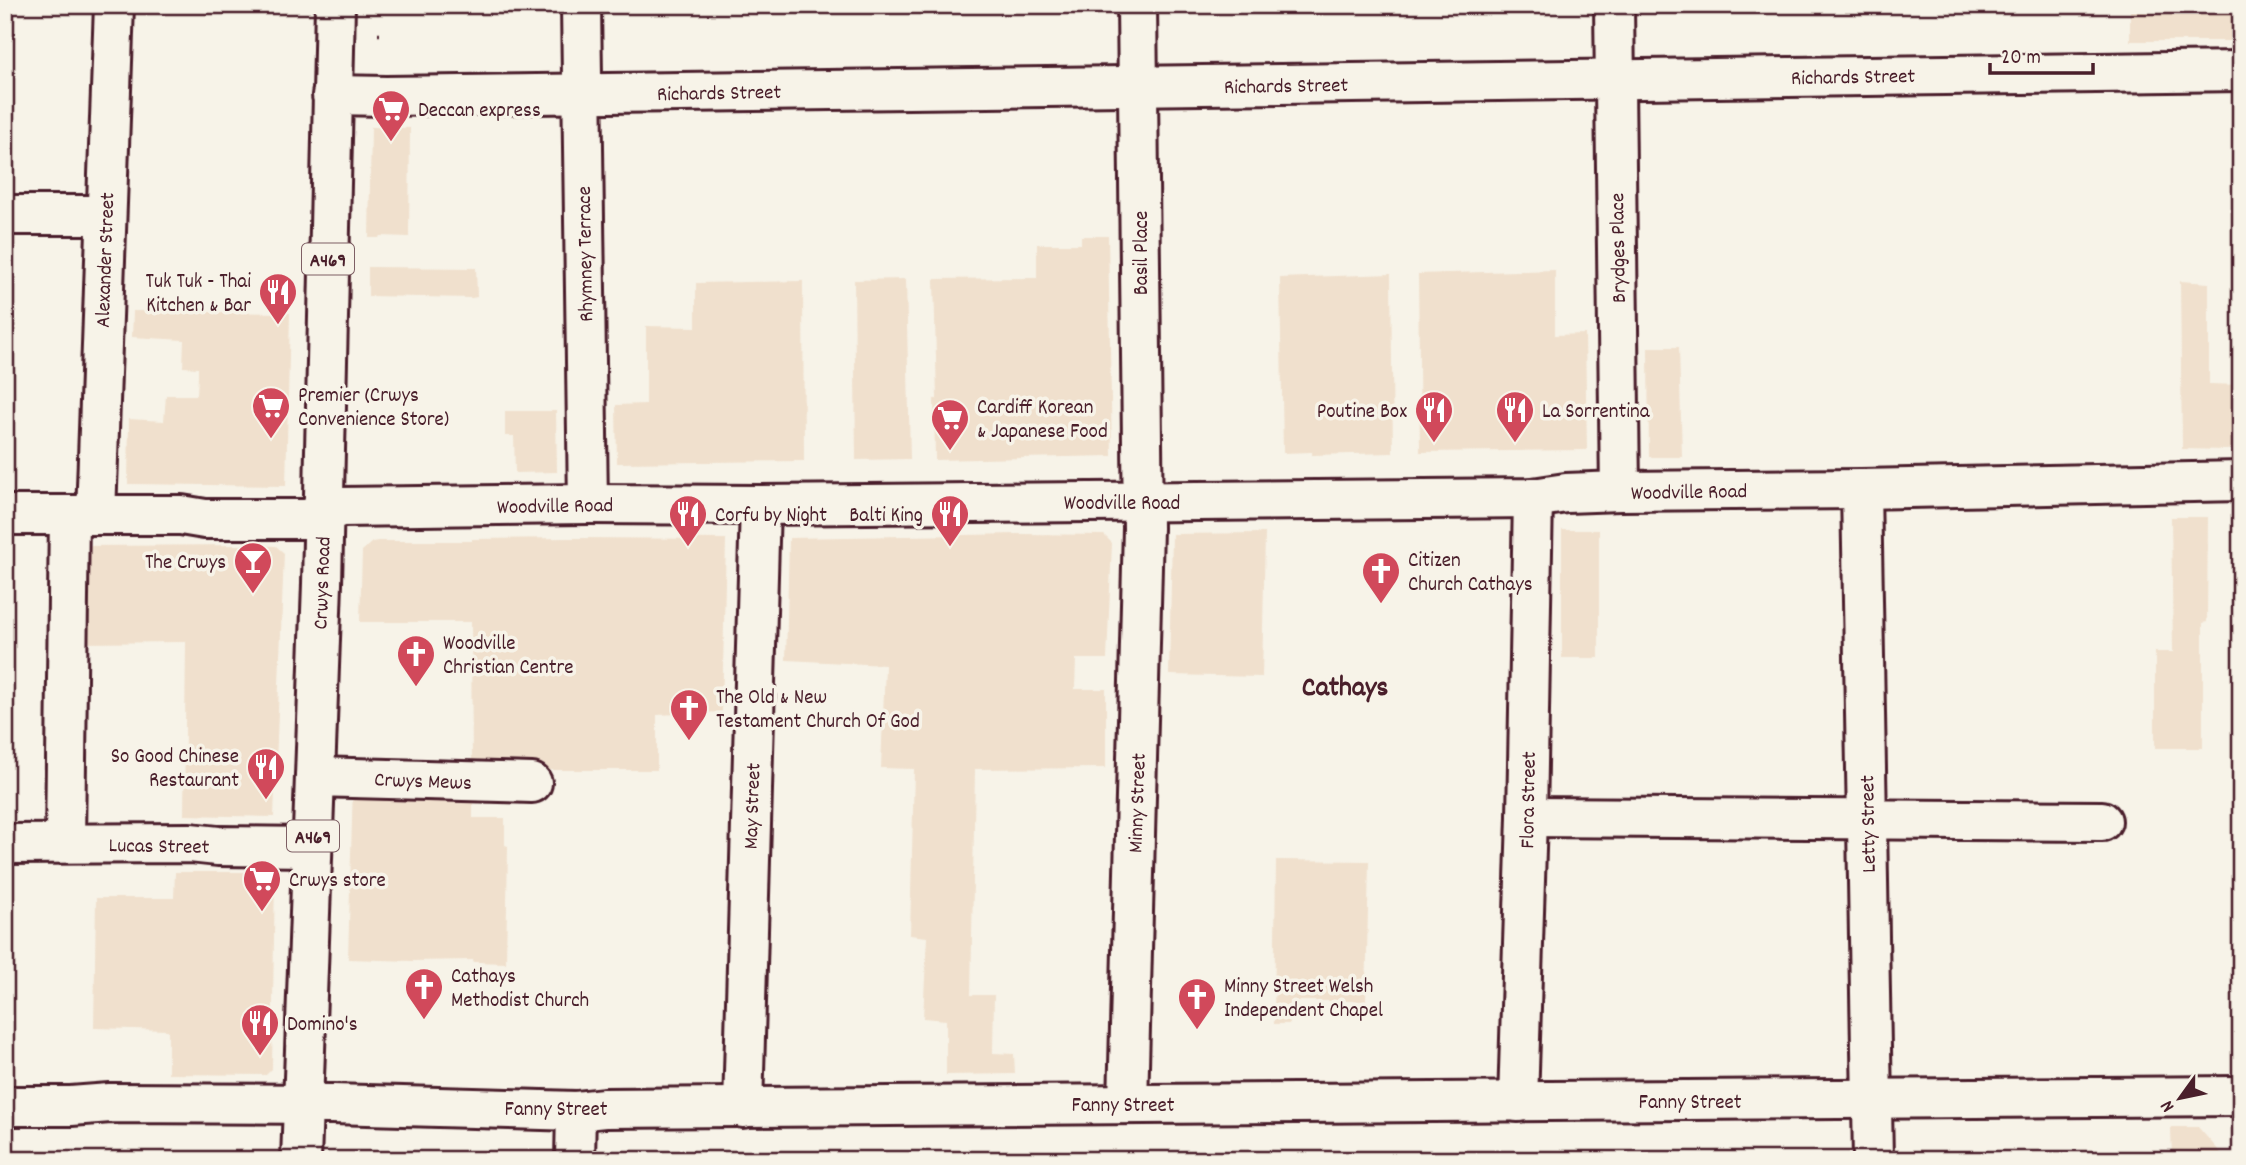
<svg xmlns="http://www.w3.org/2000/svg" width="2246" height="1165" viewBox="0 0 2246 1165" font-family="Dekko,sans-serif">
  <rect width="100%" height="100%" fill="#f7f3e8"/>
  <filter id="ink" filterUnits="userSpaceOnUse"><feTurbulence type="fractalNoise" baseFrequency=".0143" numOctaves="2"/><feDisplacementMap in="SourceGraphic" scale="14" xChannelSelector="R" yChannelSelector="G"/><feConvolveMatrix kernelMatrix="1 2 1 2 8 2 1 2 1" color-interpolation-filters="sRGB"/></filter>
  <g filter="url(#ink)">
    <g fill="#f0e0cd">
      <rect x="2130" y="5" width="111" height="36"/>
      <polygon points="371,127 410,128 409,237 380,236 379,238 369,238"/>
      <polygon points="1081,236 1108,236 1112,456 935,460 934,399 937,399 934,279 1037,278 1037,244 1081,244"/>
      <polygon points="368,267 476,268 477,297 472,298 368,296"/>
      <polygon points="1555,270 1555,335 1585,334 1587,450 1420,452 1418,274"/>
      <polygon points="1391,274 1393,453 1312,455 1312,452 1283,453 1280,278"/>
      <polygon points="906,279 910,459 856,460 854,280"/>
      <polygon points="803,281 804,461 617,463 616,405 646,404 646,326 696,327 696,283"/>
      <polygon points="2180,281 2209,283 2209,384 2241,385 2239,447 2227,450 2182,449"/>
      <polygon points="133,311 290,313 286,486 128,484 129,419 164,421 166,395 197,395 198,376 198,368 183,367 184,340 132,337"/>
      <polygon points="1648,347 1679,347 1682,457 1649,457"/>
      <polygon points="505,411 556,411 557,472 515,473 514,436 505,436"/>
      <polygon points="2171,517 2208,517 2207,622 2203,623 2203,748 2155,748 2155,652 2173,652"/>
      <rect x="1562" y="530" width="37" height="128"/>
      <polygon points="1265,533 1262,677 1169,675 1172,534"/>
      <polygon points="1020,534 1104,535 1112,543 1107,659 1076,659 1075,689 1106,689 1106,768 975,769 971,995 994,995 993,1053 1014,1054 1015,1074 946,1075 946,1020 923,1018 927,937 910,935 914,769 881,768 885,665 786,660 789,538"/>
      <polygon points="570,538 726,539 722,712 657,715 657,770 472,770 471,622 360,622 362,551 372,542 378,541 472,541 472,539"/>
      <polygon points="254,545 276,546 284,553 274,817 184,815 186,642 78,643 78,546"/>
      <polygon points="353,784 473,799 473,818 505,818 505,845 508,846 506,963 474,962 473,960 412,961 348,959"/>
      <polygon points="1276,860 1369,861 1366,1001 1290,1001 1290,1024 1274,1024"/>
      <polygon points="175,872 275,872 272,1069 266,1075 168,1074 168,1030 94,1028 96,898 174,898"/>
      <polygon points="2171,1127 2198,1127 2227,1160 2172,1160"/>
    </g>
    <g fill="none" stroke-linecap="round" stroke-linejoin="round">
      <defs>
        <g id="minor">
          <polyline points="581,5 588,504"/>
          <polyline points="1614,5 1620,491"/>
          <polyline points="332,95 386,96 2241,71"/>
          <polyline points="5,215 105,215"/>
          <polyline points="1861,489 1873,1160"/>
          <polyline points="5,515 181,515 205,519 307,519 341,507 588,504 760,505 1533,498 1566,493 1620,491 1861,489 2241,481"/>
          <polyline points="96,515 114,5"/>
          <polyline points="315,777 532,783"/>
          <polyline points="1527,817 2102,821"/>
          <polyline points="65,843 69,515"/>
          <polyline points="5,844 190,843 218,846 312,847"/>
          <polyline points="1518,1102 1527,817 1533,498"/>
          <polyline points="1128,1104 1143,528 1137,5"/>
          <polyline points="5,1106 71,1106 110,1103 332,1104 576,1111 604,1108 2241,1096"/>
          <polyline points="743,1108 760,505"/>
          <polyline points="575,1160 576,1111"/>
        </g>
        <polyline id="major" points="301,1160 322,584 335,5"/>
      </defs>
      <use href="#minor" stroke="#4a1f2b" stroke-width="44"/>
      <use href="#major" stroke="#4a1f2b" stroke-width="44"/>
      <polyline stroke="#4a1f2b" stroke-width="4.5" stroke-dasharray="2 5" stroke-linecap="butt" points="378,34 385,34"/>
      <use href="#minor" stroke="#f7f3e8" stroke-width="38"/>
      <use href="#major" stroke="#f7f3e8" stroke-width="38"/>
    </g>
  </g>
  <defs>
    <symbol id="supermarket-pin" viewBox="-11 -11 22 30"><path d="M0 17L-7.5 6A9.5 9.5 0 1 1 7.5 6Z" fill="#d1495b" stroke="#f7f3e8"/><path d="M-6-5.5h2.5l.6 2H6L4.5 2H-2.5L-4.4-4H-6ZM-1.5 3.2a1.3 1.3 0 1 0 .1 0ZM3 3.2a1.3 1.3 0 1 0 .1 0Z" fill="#fff"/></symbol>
    <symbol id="restaurant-pin" viewBox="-11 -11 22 30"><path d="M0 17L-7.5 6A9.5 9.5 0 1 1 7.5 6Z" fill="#d1495b" stroke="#f7f3e8"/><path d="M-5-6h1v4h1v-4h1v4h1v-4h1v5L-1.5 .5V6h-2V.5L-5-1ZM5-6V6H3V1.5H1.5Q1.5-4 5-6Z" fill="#fff"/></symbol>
    <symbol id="bar-pin" viewBox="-11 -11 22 30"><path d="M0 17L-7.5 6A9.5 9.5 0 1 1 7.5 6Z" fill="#d1495b" stroke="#f7f3e8"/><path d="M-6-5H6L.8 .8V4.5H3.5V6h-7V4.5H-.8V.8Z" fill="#fff"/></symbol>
    <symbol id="church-pin" viewBox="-11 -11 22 30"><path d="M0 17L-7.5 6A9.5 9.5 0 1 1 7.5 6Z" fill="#d1495b" stroke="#f7f3e8"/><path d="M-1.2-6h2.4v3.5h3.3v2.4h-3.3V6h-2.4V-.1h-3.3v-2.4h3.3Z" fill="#fff"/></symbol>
  </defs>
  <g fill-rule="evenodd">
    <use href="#supermarket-pin" x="369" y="87" width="44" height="60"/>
    <use href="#restaurant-pin" x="256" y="270" width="44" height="60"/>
    <use href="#supermarket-pin" x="249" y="384" width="44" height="60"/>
    <use href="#restaurant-pin" x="1412" y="388" width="44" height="60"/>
    <use href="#restaurant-pin" x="1493" y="388" width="44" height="60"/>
    <use href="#supermarket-pin" x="928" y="396" width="44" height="60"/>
    <use href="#restaurant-pin" x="666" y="492" width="44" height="60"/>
    <use href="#restaurant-pin" x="928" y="492" width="44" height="60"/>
    <use href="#bar-pin" x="231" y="539" width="44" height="60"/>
    <use href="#church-pin" x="1359" y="549" width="44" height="60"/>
    <use href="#church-pin" x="394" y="632" width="44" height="60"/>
    <use href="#church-pin" x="667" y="686" width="44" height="60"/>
    <use href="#restaurant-pin" x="244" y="745" width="44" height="60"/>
    <use href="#supermarket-pin" x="240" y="857" width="44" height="60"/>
    <use href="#church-pin" x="402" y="965" width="44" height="60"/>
    <use href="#church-pin" x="1175" y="975" width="44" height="60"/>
    <use href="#restaurant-pin" x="238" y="1001" width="44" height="60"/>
  </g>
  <g text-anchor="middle" stroke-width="7" stroke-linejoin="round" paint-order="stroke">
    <g fill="#f7f3e8" stroke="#7e5f64" stroke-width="2">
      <rect x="302" y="243.5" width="52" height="31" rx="5"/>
      <rect x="287" y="820.5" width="52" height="31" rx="5"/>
    </g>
    <g font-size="19" font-weight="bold" fill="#4a1f2b">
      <text x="328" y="266">A469</text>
      <text x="313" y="843">A469</text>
    </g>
    <g font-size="21" fill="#4a1f2b" stroke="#f7f3e8">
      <text transform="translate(1853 76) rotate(-1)" y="7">Richards Street</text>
      <text transform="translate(1286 85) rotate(-1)" y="7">Richards Street</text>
      <text transform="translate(719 92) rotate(-1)" y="7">Richards Street</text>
      <text transform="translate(1617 248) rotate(-91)" y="7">Brydges Place</text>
      <text transform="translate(1140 253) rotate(-90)" y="7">Basil Place</text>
      <text transform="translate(584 254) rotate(-91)" y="7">Rhymney Terrace</text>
      <text transform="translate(104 260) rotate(-88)" y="7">Alexander Street</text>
      <text transform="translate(1689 491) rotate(-1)" y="7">Woodville Road</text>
      <text x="1122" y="509">Woodville Road</text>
      <text transform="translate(555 505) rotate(-1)" y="7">Woodville Road</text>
      <text transform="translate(321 583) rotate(-88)" y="7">Crwys Road</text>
      <text transform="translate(423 780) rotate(2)" y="7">Crwys Mews</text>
      <text transform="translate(1527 800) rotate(-89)" y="7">Flora Street</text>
      <text transform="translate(1136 803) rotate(-88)" y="7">Minny Street</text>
      <text transform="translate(751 806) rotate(-88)" y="7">May Street</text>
      <text transform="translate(1867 824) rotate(-91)" y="7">Letty Street</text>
      <text transform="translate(159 845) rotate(1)" y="7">Lucas Street</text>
      <text x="1690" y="1108">Fanny Street</text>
      <text x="1123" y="1111">Fanny Street</text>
      <text x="556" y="1115">Fanny Street</text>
    </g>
    <g font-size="21" fill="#4a1f2b" stroke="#f7f3e8" text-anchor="start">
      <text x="418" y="116">Deccan express</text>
      <text x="251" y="287" text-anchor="end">Tuk Tuk - Thai<tspan x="251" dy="24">Kitchen &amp; Bar</tspan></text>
      <text x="298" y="401">Premier (Crwys<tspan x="298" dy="24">Convenience Store)</tspan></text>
      <text x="977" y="413">Cardiff Korean<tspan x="977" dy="24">&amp; Japanese Food</tspan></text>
      <text x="1407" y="417" text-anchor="end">Poutine Box</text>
      <text x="1542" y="417">La Sorrentina</text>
      <text x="715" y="521">Corfu by Night</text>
      <text x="923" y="521" text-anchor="end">Balti King</text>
      <text x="1408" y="566">Citizen<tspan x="1408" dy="24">Church Cathays</tspan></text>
      <text x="226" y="568" text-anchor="end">The Crwys</text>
      <text x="443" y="649">Woodville<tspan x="443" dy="24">Christian Centre</tspan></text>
      <text x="716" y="703">The Old &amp; New<tspan x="716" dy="24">Testament Church Of God</tspan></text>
      <text x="239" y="762" text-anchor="end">So Good Chinese<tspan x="239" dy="24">Restaurant</tspan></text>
      <text x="289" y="886">Crwys store</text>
      <text x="451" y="982">Cathays<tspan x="451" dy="24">Methodist Church</tspan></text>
      <text x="1224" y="992">Minny Street Welsh<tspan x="1224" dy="24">Independent Chapel</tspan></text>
      <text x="287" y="1030">Domino's</text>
    </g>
    <g font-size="28" font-weight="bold" fill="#4a1f2b" stroke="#f7f3e8">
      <text x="1345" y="695">Cathays</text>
    </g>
  </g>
  <rect width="2246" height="1165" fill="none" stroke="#f7f3e8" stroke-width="28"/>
  <rect x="14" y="14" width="2218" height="1137" fill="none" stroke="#4a1f2b" stroke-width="2.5" filter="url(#ink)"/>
  <g transform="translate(2180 1098) rotate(237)" stroke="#f7f3e8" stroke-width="5" paint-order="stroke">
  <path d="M0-5L12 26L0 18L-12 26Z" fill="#4a1f2b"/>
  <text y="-10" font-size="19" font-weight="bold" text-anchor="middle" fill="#4a1f2b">N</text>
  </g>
  <path d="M1990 63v10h103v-10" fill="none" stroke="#4a1f2b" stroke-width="3.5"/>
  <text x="2001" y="63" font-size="21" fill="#4a1f2b" stroke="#f7f3e8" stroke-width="5" paint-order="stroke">20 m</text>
</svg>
